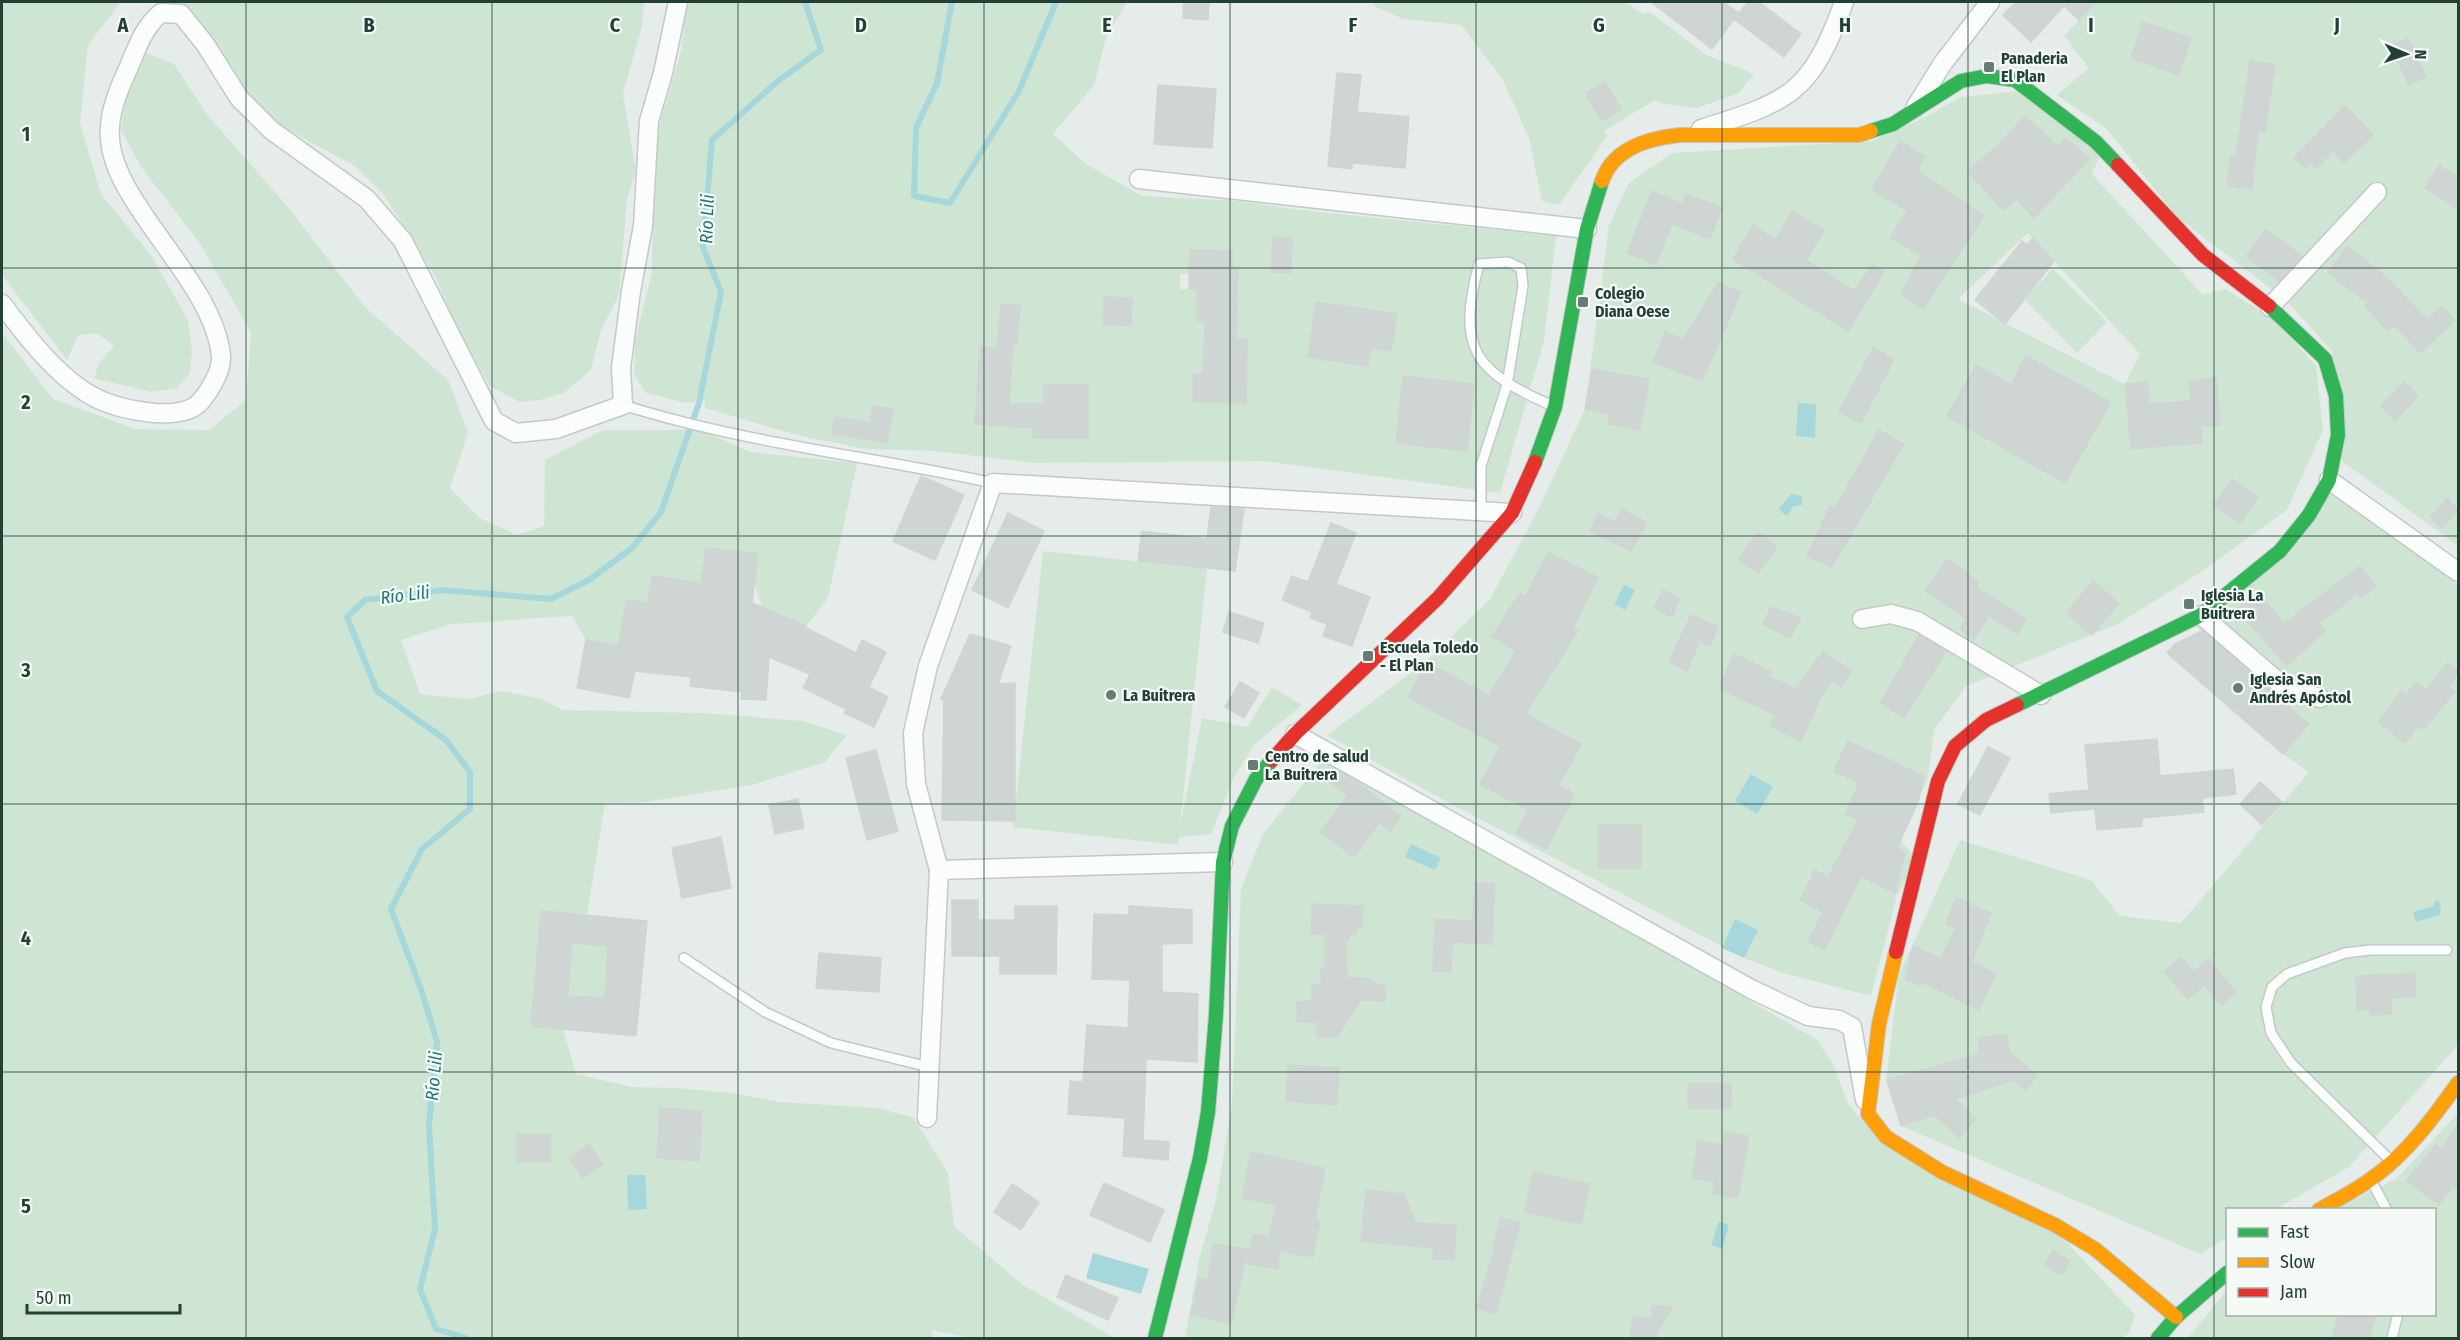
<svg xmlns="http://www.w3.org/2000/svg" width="2460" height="1340" viewBox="0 0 2460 1340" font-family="'Fira Sans Condensed',sans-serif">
  <rect width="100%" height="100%" fill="#e6ece9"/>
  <g fill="#cfe5d4" fill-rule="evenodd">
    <polygon points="2,2 121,2 88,45 80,123 101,194 151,255 188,320 192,351 190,373 177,388 151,392 94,378 99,363 114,346 97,333 78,335 67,360 2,275"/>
    <polygon points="169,2 644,2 642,26 623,94 636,171 627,199 619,295 601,330 591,370 564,393 540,400 520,402 491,387 481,371 454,321 435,276 384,195 355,166 259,114 225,89 188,37"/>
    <path d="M685,2H1127L1106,38L1094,85L1053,134L1086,164L1142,196L1239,201L1300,210L1556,236L1544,341L1500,493L1264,461L1036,463L933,451L866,449L801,436L705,408V401L686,403L646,393L634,374L635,341L652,272L653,147L682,48ZM1233,251L1232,270H1237L1236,322L1197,321V289H1180V274H1189ZM1204,339L1247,340L1246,403L1193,402L1218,355L1204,354Z"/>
    <polygon points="1373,2 1626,2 1642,14 1650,12 1706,55 1754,74 1739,93 1697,108 1664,104 1655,100 1604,131 1607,136 1559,205 1542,201 1529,138 1503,80 1461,25 1403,19 1374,6"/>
    <polygon points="2096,2 2458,2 2458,546 2342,461 2332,351 2287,301 2177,217 2107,129 2057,95 2089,68 2064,36"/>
    <polygon points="143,52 174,64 209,117 288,207 365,307 448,380 468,432 450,488 480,518 517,535 544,526 545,460 603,430 689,430 706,432 750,452 857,463 828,598 806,626 763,608 754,585 757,554 706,548 696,633 648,604 627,600 618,646 586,640 572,616 452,624 401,640 420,694 468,699 501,691 542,699 563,710 705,713 802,721 847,735 825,762 752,785 645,802 605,803 587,915 541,911 531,1026 563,1029 576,1074 632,1087 677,1088 732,1093 779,1102 879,1108 914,1118 948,1173 954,1226 1023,1285 1115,1338 972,1338 931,1330 933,1338 2,1338 2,333 53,399 136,429 209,430 246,400 251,332 199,242 141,167 121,130 127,88"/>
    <path d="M2020,91L2101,152L2092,174L2203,295L2225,289L2274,319L2316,366L2323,430L2287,510L2198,574L2116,625L1966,686L1934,730L1928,778L1900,840L1917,859L1897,895L1871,996L1787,974L1744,958L1434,795L1327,735L1426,662L1490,599L1538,510L1585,409L1609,225L1629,183L1672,153L1872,141L1926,117L1960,97ZM2028,233L2140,354L2125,384L1958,299Z"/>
    <polygon points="2053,269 2107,322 2077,353 2024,299"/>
    <polygon points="2331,492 2458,585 2458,1045 2349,1167 2276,1209 2228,1210 2227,1238 2200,1254 1901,1126 1886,1081 1899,975 1960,840 2091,880 2120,916 2181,923 2309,772 2283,754 2309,723 2193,623"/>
    <polygon points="1043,551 1207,569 1180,826 1202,718 1247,727 1272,687 1302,705 1255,744 1234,777 1211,834 1179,837 1178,845 1013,827"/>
    <polygon points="1325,757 1816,1039 1833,1064 1848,1104 1880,1140 2062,1237 2135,1315 2129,1333 2123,1338 1185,1338 1199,1259 1216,1200 1232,1105 1241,889 1263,834"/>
    <polygon points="572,943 608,946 605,998 568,996"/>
    <polygon points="2458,1113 2458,1338 2188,1338 2227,1290 2228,1314 2434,1314 2434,1210 2336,1209 2396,1179"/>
  </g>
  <g fill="#a6d7da">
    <polygon points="1798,403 1816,404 1815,438 1796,436"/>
    <polygon points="1791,494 1802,496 1802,505 1792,507 1789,514 1785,515 1779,509"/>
    <polygon points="1624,585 1635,590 1625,610 1614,604"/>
    <polygon points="1751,774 1773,787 1757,814 1735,801"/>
    <polygon points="1411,844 1441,858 1435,870 1405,857"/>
    <polygon points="2437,900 2441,903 2440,915 2416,922 2413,912 2434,906 2434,902"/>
    <polygon points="1735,919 1758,930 1744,958 1722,948"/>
    <polygon points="627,1175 645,1175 647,1209 628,1210"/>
    <polygon points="1719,1221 1729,1225 1722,1249 1711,1245"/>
    <polygon points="1093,1253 1149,1269 1141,1294 1086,1278"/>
  </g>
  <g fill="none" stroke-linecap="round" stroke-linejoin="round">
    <g stroke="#a6d7da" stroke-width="6">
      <polyline points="952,2 937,83 916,128 914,196 950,203 1019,91 1056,2"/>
      <polyline points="466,1338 436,1329 420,1289 435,1229 429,1126 437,1042 422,992 391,909 422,849 470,809 470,772 446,740 377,691 347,617 365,600 442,590 551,599 589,580 632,548 661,512 699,403 721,292 703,247 712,140 779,80 821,50 805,2"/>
    </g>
  </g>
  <g fill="#ced5d2" stroke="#cfd5d2" stroke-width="1.5" fill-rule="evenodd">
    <polygon points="1184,2 1209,2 1208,20 1183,18"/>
    <polygon points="1651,2 1723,2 1739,13 1736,16 1748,2 1759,2 1801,34 1784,57 1734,19 1712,49"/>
    <polygon points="2016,2 2096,2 2079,20 2064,6 2031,42 2003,15"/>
    <polygon points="2143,22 2191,38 2179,75 2131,58"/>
    <polygon points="2408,38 2426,77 2409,85 2391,46"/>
    <polygon points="2250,61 2275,64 2265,132 2258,131 2252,189 2227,186 2231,156 2236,156"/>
    <polygon points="1337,73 1361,75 1357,112 1409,117 1405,168 1352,163 1352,169 1328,166"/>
    <polygon points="1605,82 1621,110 1601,121 1586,93"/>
    <polygon points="1158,85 1216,89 1212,148 1154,144"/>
    <polygon points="2345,105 2373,135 2344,163 2333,151 2317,168 2310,162 2305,168 2294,158"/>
    <polygon points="2025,116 2058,147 2066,138 2089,159 2034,218 2016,199 2003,210 1967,171 1997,146"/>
    <polygon points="1900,141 1925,156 1917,170 1984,216 1923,309 1901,294 1921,255 1890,238 1908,211 1872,190"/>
    <polygon points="2439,165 2458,177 2458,209 2425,188"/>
    <polygon points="1652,191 1682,204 1686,194 1722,208 1710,239 1672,224 1656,265 1627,253"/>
    <polygon points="1792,211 1824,230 1806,260 1855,291 1872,265 1884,272 1848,331 1733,259 1753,225 1775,240"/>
    <polygon points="2266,229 2302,256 2279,281 2246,256"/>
    <polygon points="1273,237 1292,238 1291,273 1271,272"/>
    <polygon points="2033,238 2054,261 2005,324 1975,300 2022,241 2027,245"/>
    <polygon points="2347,246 2389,279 2427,320 2442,306 2455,320 2420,353 2395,325 2388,331 2365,306 2368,303 2328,273"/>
    <polygon points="1190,250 1233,251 1232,270 1238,270 1236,339 1247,339 1246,403 1193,402 1193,374 1203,374 1205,321 1197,321 1197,289 1189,289"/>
    <polygon points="1718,283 1741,292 1702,381 1653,362 1665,331 1683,340"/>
    <polygon points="1104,297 1132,298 1131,326 1103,325"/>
    <polygon points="1316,302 1397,314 1391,351 1371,348 1368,366 1308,357"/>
    <polygon points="1001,304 1020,305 1017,344 1013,343 1009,404 1044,404 1044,385 1088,385 1088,438 1033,438 1033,428 975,424 980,347 997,348"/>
    <polygon points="1873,348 1894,359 1861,423 1839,412"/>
    <polygon points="2026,356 2111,402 2065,483 1947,416 1976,365 2011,384"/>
    <polygon points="1592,369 1649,379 1640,430 1608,424 1610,414 1585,409"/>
    <polygon points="1403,376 1474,384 1467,451 1396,443"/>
    <polygon points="2216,378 2220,425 2201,426 2202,443 2131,449 2125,384 2148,382 2149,404 2191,401 2189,381"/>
    <polygon points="2404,382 2418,396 2395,420 2381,406"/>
    <polygon points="873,406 893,409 887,443 832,434 835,417 870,423"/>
    <polygon points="1879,430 1904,444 1832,567 1807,556 1830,506 1835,508"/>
    <polygon points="921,476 964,495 935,560 893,541"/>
    <polygon points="2232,479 2258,497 2240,523 2214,505"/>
    <polygon points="2448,498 2458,510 2442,528 2430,517"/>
    <polygon points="1211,507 1244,509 1235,571 1138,561 1142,531 1207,539"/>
    <polygon points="1622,509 1647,522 1631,551 1590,531 1599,513 1615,522"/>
    <polygon points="1008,513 1044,531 1008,608 972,590"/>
    <polygon points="1331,523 1356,533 1336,584 1370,597 1352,646 1323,636 1327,624 1310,618 1312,612 1282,600 1292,576 1308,582"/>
    <polygon points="1758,532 1777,547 1758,573 1738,559"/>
    <polygon points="706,548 758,554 752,603 806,626 806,628 856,653 862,640 886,652 869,687 888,697 874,727 844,713 846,709 803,688 810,674 769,657 766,700 741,699 742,692 690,686 691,677 635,671 629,698 577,688 586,640 618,646 627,600 648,603 652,576 701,583"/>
    <polygon points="1548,552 1598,577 1573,628 1578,631 1525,714 1581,744 1559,785 1575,794 1546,849 1516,833 1528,810 1480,784 1500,746 1408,698 1426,662 1489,695 1516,652 1492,636 1520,593 1525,597"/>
    <polygon points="1947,559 1979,582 1976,587 2026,619 2017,634 1989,616 1974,639 1960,629 1966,619 1925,591"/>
    <polygon points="2360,566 2376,587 2361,598 2357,594 2319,624 2325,631 2287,666 2236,609 2258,592 2284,624"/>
    <polygon points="2093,581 2119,603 2092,635 2066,613"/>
    <polygon points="1663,590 1680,598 1672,617 1654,608"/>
    <polygon points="1771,607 1801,618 1790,638 1763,624"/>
    <polygon points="1229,612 1264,623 1258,643 1223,632"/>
    <polygon points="1691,615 1718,627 1710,646 1700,641 1687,671 1669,662"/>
    <polygon points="2202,631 2309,724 2283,754 2167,653 2175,644"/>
    <polygon points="970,634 1011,646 998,684 1015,683 1015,821 942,820 944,700 941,699"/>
    <polygon points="1919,635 1946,651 1904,718 1880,703"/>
    <polygon points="1823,651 1852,671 1841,687 1832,681 1822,695 1801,741 1770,726 1775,715 1719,688 1734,654 1771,671 1768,676 1796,689"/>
    <polygon points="2447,663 2458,671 2450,687 2455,691 2424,729 2418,725 2405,743 2378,722 2402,690 2407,694 2416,682 2426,690"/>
    <polygon points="1240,682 1259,693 1244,718 1225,707"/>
    <polygon points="2157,739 2160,776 2233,769 2236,794 2202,798 2204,812 2142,818 2142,826 2097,830 2095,809 2051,813 2049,794 2089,790 2085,745"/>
    <polygon points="1848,741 1924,776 1918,802 1897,848 1905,853 1895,894 1861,876 1825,950 1808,942 1823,912 1800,900 1815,870 1828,877 1858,820 1845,814 1859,783 1834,771"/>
    <polygon points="1988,747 2010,758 1980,815 1958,804"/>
    <polygon points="876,750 898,831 867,840 846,758"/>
    <polygon points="1334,768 1353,779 1401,816 1390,832 1379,823 1354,857 1320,832 1348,796 1326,779"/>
    <polygon points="2260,782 2282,802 2262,825 2240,804"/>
    <polygon points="798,799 804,828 775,834 769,805"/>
    <rect x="1598" y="825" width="43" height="43"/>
    <polygon points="721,837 731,888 682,898 672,848"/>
    <polygon points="1475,883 1495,884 1492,944 1452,942 1451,972 1433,971 1435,919 1473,921"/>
    <polygon points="1956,898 1991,913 1972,962 1996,974 1979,1010 1921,981 1919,985 1905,979 1913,946 1941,958 1956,928 1946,924"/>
    <polygon points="952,900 978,900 978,920 1015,920 1015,906 1057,906 1056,974 1000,974 1000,956 952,956"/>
    <polygon points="1312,904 1363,906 1362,927 1356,927 1356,934 1349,934 1349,941 1346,941 1347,978 1365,978 1385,987 1385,1001 1361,1000 1337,1037 1317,1037 1317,1022 1297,1022 1297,1002 1312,1001 1312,985 1321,985 1321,970 1325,969 1325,934 1311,934"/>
    <polygon points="1129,906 1192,910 1192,943 1162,944 1162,992 1198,994 1197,1062 1146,1059 1143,1140 1169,1142 1168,1160 1123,1156 1125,1118 1068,1114 1070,1081 1083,1082 1087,1025 1128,1028 1130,980 1092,979 1094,914 1129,915"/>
    <path d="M541,911L647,921L636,1036L531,1026ZM572,943L608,946L605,998L568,996Z"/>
    <polygon points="819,953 881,958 879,992 816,988"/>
    <polygon points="2181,957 2194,972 2208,959 2236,992 2222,1005 2204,985 2188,999 2164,972"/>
    <polygon points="2415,973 2416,997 2391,998 2392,1014 2370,1015 2370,1010 2357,1010 2356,976"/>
    <polygon points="2007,1034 2009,1051 2037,1076 2025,1090 2014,1080 1955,1099 1976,1119 1959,1138 1935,1115 1901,1126 1887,1080 1979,1054 1978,1038"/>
    <polygon points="1288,1065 1339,1068 1337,1105 1286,1101"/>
    <polygon points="1688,1084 1731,1084 1732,1108 1688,1108"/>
    <polygon points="660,1108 702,1111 699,1161 657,1158"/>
    <polygon points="2458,1125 2458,1190 2453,1186 2439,1204 2406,1181 2436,1145 2442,1149"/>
    <polygon points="1726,1132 1749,1136 1738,1198 1713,1194 1715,1182 1692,1178 1698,1141 1723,1145"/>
    <rect x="517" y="1134" width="33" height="28"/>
    <polygon points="589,1144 603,1164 583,1178 569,1158"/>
    <polygon points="1251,1152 1325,1168 1315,1220 1320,1221 1313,1257 1279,1251 1278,1269 1247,1264 1253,1234 1269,1237 1276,1205 1242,1198"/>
    <polygon points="1533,1172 1590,1184 1581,1224 1525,1212"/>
    <polygon points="1104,1183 1164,1210 1150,1242 1090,1215"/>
    <polygon points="1012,1184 1039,1202 1021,1230 994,1212"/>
    <polygon points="1366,1190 1404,1194 1416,1223 1456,1225 1454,1259 1433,1259 1433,1248 1361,1241"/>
    <polygon points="1501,1218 1520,1223 1496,1314 1477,1308 1495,1247 1493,1247"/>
    <polygon points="1213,1244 1248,1249 1231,1324 1191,1315 1199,1278 1208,1280"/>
    <polygon points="2053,1250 2070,1261 2062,1275 2045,1265"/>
    <polygon points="1066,1275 1118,1298 1108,1320 1057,1297"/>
    <polygon points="1652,1306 1673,1306 1657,1333 1657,1338 1631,1338 1632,1317 1652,1318"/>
    <polygon points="2339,1314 2376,1314 2369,1338 2332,1338"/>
  </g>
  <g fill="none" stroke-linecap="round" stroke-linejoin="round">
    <defs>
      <g id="lane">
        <path d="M623,405C743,443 870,456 993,483"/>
        <path d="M1481,511V466L1507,385L1523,286L1521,268L1508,262L1479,264C1456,350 1475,372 1553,406"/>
        <polyline points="684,958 765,1012 831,1043 929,1067"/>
        <polyline points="2391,1161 2291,1063 2271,1033 2266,1007 2272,987 2287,974 2345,953 2370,950 2447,950"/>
        <polyline points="2372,1182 2387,1210"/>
        <polyline points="2392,1338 2398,1314"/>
      </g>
      <g id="street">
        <polyline points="1915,108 1943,63 1990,2"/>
        <path d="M1701,129C1791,101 1811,93 1844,2"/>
        <polyline points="1139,179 1587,229"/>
        <path d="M2,304C26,336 57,377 94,397C113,407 134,411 155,413C170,414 191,413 201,401C210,390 222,371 221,356C213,276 103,198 110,127C111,108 119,89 127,71C136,51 143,27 161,13L181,14L205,44L239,98L271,130L367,199L403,241L494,421L516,433L556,429L623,405L621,368L631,291L643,226L649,121L663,73L678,2"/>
        <polyline points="2270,307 2377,192"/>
        <polyline points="2329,480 2458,572"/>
        <polyline points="2201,615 2283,686 2320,698"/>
        <polyline points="1862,619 1891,614 1917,621 2041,695"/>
        <polyline points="1295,734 1751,989 1808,1016 1839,1020 1852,1027 1865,1100"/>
        <polyline points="939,870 1223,862"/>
        <polyline points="927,1118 939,870 916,784 913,733 928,666 993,483 1512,513"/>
      </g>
      <g id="fast">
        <polyline points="1871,131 1893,124 1961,81 1987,76 2015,80 2096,142 2118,165"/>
        <polyline points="1535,462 1555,407 1587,229 1602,181"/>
        <polyline points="2017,705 2201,615 2280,551 2309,515 2329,480 2338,435 2336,396 2325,359 2269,306"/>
        <polyline points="1155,1338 1200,1158 1208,1112 1216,1015 1223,862 1232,826 1256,779 1272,760"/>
        <polyline points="2158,1338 2176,1317 2228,1272"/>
      </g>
      <g id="slow">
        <path d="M1602,181C1613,148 1650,138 1680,135H1859L1871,131"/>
        <polyline points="1896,952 1879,1024 1868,1114 1886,1137 1942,1172 2055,1225 2095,1249 2176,1317"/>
        <path d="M2319,1210C2336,1200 2355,1191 2371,1179C2407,1154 2433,1118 2458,1083"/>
      </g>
      <g id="jam">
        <polyline points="2118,165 2203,255 2269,306"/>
        <polyline points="1272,760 1295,734 1438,598 1512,513 1535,462"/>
        <polyline points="1896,952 1938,781 1955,746 1986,720 2017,705"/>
      </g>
    </defs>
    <use href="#lane" stroke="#c3c9c6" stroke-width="12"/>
    <use href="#street" stroke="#c3c9c6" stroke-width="21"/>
    <use href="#fast" stroke="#c2c9c6" stroke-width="16"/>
    <use href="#slow" stroke="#c2c9c6" stroke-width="16"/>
    <use href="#jam" stroke="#c2c9c6" stroke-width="16"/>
    <use href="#lane" stroke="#fbfcfc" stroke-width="9"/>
    <use href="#street" stroke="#fbfcfc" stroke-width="18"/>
    <use href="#fast" stroke="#30b455" stroke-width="14"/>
    <use href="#slow" stroke="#ff9f0a" stroke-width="14"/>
    <use href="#jam" stroke="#e5322d" stroke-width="14"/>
  </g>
  <path fill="none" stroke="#224036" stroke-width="1.5" stroke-opacity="0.55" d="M246,2V1338M492,2V1338M738,2V1338M984,2V1338M1230,2V1338M1476,2V1338M1722,2V1338M1968,2V1338M2214,2V1338M2,268H2458M2,536H2458M2,804H2458M2,1072H2458"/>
  <g fill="#677c75" stroke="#f5faf7" stroke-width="2">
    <rect x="1983" y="61" width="12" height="12" rx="3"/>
    <rect x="1577" y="296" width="12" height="12" rx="3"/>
    <rect x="2183" y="598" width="12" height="12" rx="3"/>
    <rect x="1362" y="650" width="12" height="12" rx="3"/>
    <circle cx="2238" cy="688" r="6"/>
    <circle cx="1111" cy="695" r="6"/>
    <rect x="1247" y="759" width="12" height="12" rx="3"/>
  </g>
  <g text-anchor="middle" stroke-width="4.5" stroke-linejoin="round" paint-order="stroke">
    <g font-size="16" font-weight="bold" fill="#224036" stroke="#f5faf7" text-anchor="start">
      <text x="2001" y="64">Panaderia<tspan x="2001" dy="18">El Plan</tspan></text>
      <text x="1595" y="299">Colegio<tspan x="1595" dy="18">Diana Oese</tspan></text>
      <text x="2201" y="601">Iglesia La<tspan x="2201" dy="18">Buitrera</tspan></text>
      <text x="1380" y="653">Escuela Toledo<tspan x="1380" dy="18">- El Plan</tspan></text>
      <text x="2250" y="685">Iglesia San<tspan x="2250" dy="18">Andrés Apóstol</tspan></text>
      <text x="1123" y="701">La Buitrera</text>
      <text x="1265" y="762">Centro de salud<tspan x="1265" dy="18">La Buitrera</tspan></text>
    </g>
    <g font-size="18" font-style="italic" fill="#1a757f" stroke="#f5faf7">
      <text transform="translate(707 219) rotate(-88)" y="6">Río Lili</text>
      <text transform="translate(405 595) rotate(-7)" y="6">Río Lili</text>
      <text transform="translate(434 1076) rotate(-85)" y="6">Río Lili</text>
    </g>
  </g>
  <g font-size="20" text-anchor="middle" font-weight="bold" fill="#224036" stroke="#f5faf7" stroke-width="4.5" stroke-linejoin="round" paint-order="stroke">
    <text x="123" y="32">A</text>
    <text x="369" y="32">B</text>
    <text x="615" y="32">C</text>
    <text x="861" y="32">D</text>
    <text x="1107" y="32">E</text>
    <text x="1353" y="32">F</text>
    <text x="1599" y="32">G</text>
    <text x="1845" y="32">H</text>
    <text x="2091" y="32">I</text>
    <text x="2337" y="32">J</text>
    <text x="26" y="141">1</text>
    <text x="26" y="409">2</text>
    <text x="26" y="677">3</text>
    <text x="26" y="945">4</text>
    <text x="26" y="1213">5</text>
  </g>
  <rect width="2460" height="1340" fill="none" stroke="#224036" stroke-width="6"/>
  <rect x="2226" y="1208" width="210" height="108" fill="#f5faf7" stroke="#a1b0aa" stroke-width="1.5"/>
  <rect x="2238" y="1228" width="30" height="9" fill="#30b455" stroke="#a1b0aa" stroke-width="1.5"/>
  <text x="2280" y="1238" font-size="18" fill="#224036">Fast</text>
  <rect x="2238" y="1258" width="30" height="9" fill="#ff9f0a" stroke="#a1b0aa" stroke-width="1.5"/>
  <text x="2280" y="1268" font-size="18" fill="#224036">Slow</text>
  <rect x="2238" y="1288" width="30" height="9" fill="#e5322d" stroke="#a1b0aa" stroke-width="1.5"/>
  <text x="2280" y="1298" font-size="18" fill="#224036">Jam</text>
  <g transform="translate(2406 54) rotate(92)" stroke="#f5faf7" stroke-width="4.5" paint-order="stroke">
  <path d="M0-4.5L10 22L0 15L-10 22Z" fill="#224036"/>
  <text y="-9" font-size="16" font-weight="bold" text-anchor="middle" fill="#224036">N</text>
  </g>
  <path d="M27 1304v9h153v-9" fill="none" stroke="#224036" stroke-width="3"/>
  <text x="36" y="1304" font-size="18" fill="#224036" stroke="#f5faf7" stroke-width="4.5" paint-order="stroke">50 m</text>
</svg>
